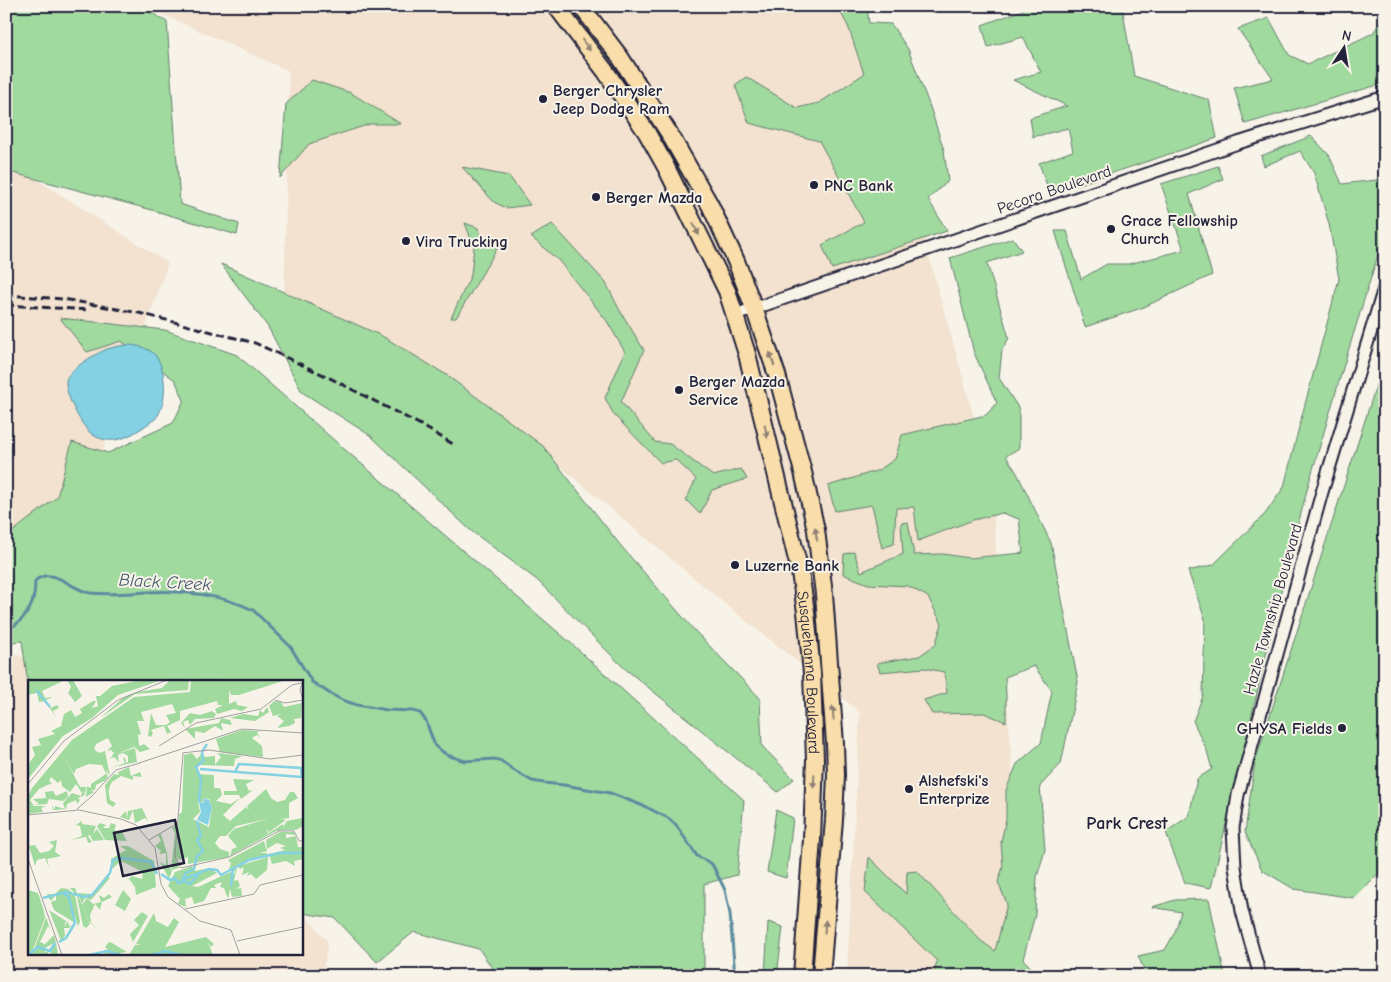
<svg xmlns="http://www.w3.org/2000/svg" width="1391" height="982" viewBox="0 0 1391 982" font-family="'Comic Neue',sans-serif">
  <rect width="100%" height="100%" fill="#f7f3e8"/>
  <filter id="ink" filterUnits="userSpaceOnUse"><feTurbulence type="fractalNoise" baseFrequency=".02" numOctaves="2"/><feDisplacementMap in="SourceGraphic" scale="10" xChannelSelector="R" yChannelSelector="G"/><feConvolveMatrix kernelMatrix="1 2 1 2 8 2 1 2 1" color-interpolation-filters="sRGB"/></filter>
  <g filter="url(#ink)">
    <g fill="#f2e2cf">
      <polygon points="144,6 843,6 892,125 991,478 1021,895 1017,976 847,976 860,712 713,594 483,402 284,307 289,71"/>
      <polygon points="6,160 168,263 91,484 6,558"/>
      <polygon points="6,652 93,681 29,681 29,953 301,953 301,910 328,942 322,976 6,976"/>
    </g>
    <g fill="#a1da9f" stroke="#627e6d">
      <polygon points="6,6 140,6 167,22 180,204 239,224 237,235 152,210 6,171"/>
      <polygon points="837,6 867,6 869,23 891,24 908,49 930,107 944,150 948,181 928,199 947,231 832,269 822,245 864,222 819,141 749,123 735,85 746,77 797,108 819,103 864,74 848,26"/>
      <polygon points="1022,6 1122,6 1134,76 1209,100 1217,138 1050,194 1039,163 1073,151 1068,128 1033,137 1030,118 1067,106 1013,80 1041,72 1023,37 988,47 982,25 1023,10"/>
      <polygon points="1385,15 1385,83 1245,124 1234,88 1273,79 1238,29 1269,18 1289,55 1308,64 1373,33"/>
      <polygon points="312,80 351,93 401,124 370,124 309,144 280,178 286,104"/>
      <path d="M1311,136L1329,155L1342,184L1385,179V232L1346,358L1308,486L1281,591L1211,888L1185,883C1179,865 1171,849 1166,832L1189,816L1197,779L1212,769L1207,751L1193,721L1203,696L1205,619L1188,571L1213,565L1265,514L1284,487L1301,419L1339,279L1329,224L1314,173L1300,151L1264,166L1261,156Z"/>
      <polygon points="1218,166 1223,179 1189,194 1212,275 1144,307 1085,327 1055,231 1067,231 1081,279 1107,264 1129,264 1184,250 1161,184"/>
      <polygon points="462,167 509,176 530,205 506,208 494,202"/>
      <polygon points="465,223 478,228 484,243 498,247 456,318 451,318 471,275 474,247"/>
      <polygon points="552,224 606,283 619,309 644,350 621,402 655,442 670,444 713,476 741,469 747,479 712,490 700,514 686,500 696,479 676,460 661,463 614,415 605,398 625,352 607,321 559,261 531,237"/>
      <polygon points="1013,238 1022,251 987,263 1009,338 1002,350 999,378 1019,409 1019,448 1006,456 1017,473 1051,543 1078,682 1061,764 1040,786 1045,850 1037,877 1035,915 1023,959 1039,976 933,976 937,961 865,892 869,857 906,894 907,872 917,871 980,940 995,951 1007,904 998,882 1003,867 1001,842 1006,819 1006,790 1017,764 1041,743 1052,691 1034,666 1005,677 1006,696 1006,722 984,713 932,714 924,700 947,693 944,672 924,668 880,672 877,663 919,656 935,645 942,624 928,597 908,586 868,584 843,574 844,554 854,552 861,572 903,554 901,523 908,522 914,555 943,554 969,558 1023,553 1019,519 1002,513 973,520 918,541 914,507 896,508 894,544 882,548 872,505 835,511 828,486 879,470 895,459 902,435 986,415 997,403 974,353 950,258"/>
      <polygon points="221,264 382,336 445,374 543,446 621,546 695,631 760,698 762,746 794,779 778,792 623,667 537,580 470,530 371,436 302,392 268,327"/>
      <polygon points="60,318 165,330 237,355 343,448 573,645 744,800 737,875 704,884 704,976 498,976 479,949 414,932 377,962 335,918 301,913 301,681 29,681 29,691 22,641 6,643 6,537 57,497 72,442 108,453 173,423 184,400 175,380 121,341 87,352"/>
      <polygon points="1385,358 1385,867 1354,898 1294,889 1262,870 1245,832 1255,762"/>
      <polygon points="776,810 793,818 786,878 767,872"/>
      <polygon points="1209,899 1225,976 1147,976 1138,956 1165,950 1175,932 1181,912 1152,907 1175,900"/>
      <polygon points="768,922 783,927 777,976 765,976"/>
    </g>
    <path fill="#83d1e2" stroke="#5c8b9f" d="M130,345C139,346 149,348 155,355C167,369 168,406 155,419C143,427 130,438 115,440C108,441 99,439 93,435C82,428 65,395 66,381C67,370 97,353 107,349C114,347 122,345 130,345Z"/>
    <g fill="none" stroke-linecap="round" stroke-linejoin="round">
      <path stroke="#5c8b9f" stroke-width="3" d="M6,628C12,628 16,625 20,621C32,609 35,598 35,581C53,565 72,591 91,593C110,595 129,593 148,592C181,590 223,595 253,610L290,646L312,682L329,693L342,700L357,705L387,710L413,711L420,713L426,721L435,746L447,755L465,761L494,759L501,761L513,770L532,781L544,783L564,785L610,793L646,807L668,818L676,825L697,856L712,864L725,890L730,914L735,976"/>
      <defs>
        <g id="minor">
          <polyline points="735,315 1238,143 1385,97"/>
          <polyline points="1260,976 1242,911 1235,867 1233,828 1238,795 1322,492 1385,285"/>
        </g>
        <g id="highway">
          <path id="s1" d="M556,6L606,72L647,133L666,167L727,291L747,354L800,572L806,612L812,673L815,760L812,839L802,976"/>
          <polyline points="581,6 620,57 669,133 710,205 736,261 754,308 777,375 803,472 816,530 824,594 835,744 836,775 834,820 821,976"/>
        </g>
      </defs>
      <use href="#minor" stroke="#22223b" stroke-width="15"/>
      <use href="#highway" stroke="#22223b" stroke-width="20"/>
      <use href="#minor" stroke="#f7f3e8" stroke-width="11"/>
      <use href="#highway" stroke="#f9deab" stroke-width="16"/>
      <g stroke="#22223b" stroke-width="3" stroke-dasharray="8 4" stroke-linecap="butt">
        <polyline points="6,295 63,299 139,313 255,343 328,377 419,424 453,444"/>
        <polyline points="6,305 89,310"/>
      </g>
    </g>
    <defs><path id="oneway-solid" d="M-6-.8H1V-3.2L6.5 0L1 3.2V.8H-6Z" transform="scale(1.25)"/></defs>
    <g fill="#8e8073">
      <use href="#oneway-solid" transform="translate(586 45) rotate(53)"/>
      <use href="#oneway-solid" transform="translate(696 229) rotate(64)"/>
      <use href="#oneway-solid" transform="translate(772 359) rotate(-109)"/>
      <use href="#oneway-solid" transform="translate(766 431) rotate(77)"/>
      <use href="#oneway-solid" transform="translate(816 534) rotate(-99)"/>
      <use href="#oneway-solid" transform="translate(833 713) rotate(-94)"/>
      <use href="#oneway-solid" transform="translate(814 781) rotate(93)"/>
      <use href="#oneway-solid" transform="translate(825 927) rotate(-85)"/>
    </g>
  </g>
  <g fill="#22223b" stroke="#f7f3e8" stroke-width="2">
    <circle cx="543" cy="99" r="5"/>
    <circle cx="814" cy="185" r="5"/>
    <circle cx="596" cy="197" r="5"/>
    <circle cx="1111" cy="229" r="5"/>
    <circle cx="406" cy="241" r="5"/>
    <circle cx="679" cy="390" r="5"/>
    <circle cx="735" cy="565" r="5"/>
    <circle cx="1342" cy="728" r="5"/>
    <circle cx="909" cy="789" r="5"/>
  </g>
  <g text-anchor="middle" stroke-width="4" stroke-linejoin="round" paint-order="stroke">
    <g font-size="16" font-weight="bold" fill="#22223b" stroke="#f7f3e8" text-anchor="start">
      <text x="553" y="96">Berger Chrysler<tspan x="553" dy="18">Jeep Dodge Ram</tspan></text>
      <text x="824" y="191">PNC Bank</text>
      <text x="606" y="203">Berger Mazda</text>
      <text x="1121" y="226">Grace Fellowship<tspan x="1121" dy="18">Church</tspan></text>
      <text x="416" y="247">Vira Trucking</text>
      <text x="689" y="387">Berger Mazda<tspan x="689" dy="18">Service</tspan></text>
      <text x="745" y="571">Luzerne Bank</text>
      <text x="1332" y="734" text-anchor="end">GHYSA Fields</text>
      <text x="919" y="786">Alshefski's<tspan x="919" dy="18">Enterprize</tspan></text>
    </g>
    <g font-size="16" fill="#22223b" stroke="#f7f3e8">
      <text transform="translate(1054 189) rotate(-19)" y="6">Pecora Boulevard</text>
      <text transform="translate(1272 609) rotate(-74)" y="6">Hazle Township Boulevard</text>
      <text dy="6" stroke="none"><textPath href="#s1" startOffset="725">Susquehanna Boulevard</textPath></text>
    </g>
    <g font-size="18" font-style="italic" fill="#3f576d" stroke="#f7f3e8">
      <text transform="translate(165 582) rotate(3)" y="6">Black Creek</text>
    </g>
    <g font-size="18" font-weight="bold" fill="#22223b" stroke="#f7f3e8">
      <text x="1127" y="829">Park Crest</text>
    </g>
  </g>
  <g transform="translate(28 680)">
    <rect width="275" height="275" fill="#f7f3e8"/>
    <path d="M0,0H37L14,11L17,18L25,17L18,20L23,28L29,25L31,28L25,31L28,37L17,21L11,22L9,13L0,15ZM39,0H45L54,16L47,22L40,13L43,7ZM113,0H134L90,15L64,38L35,56L0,99V85L7,75L4,67L13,65L10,59L27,54L23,51L33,46L36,34L43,30L47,37L54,33L52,29L65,21H68L64,28L70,26L68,16H72L84,6ZM142,0H161L160,10L107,14L72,38L96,17L109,12L134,8ZM163,0H258L211,15H203L201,10V24L208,21L209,25L220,27L214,31L206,29L189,34L187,29L195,25H190L189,21L152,31V40L139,46L143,52L139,54L136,46L123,50L125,53L123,57L120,56L123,33L128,45H138L142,42L138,35L148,33L144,24L113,32L116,41H109L113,54L110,55L111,65L116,69L112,66L116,64L122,69L112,72L104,65L106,67L89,74L107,68L109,82L85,87L97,83L95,79L97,77L98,83L100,82V76L95,73L90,75L91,82L86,77L82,79L86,73L83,70L79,71L84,66L80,58L68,64L66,69L71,73L77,71L82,96L77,89L80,97L78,100L68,105L67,110H63L66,112L58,117L59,106L63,108V104L78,94L74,85L61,84L48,89L46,94L36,76L52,107H58L57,114L54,111L57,115L50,118L52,120L49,124L48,120L39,124L38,129L25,130L24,125L27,130V126L37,129L35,123L44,113L53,116L54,113L48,104L42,112L34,106L33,100L30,103L23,97L21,101L24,103L11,109L2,120L6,126H18L13,128L15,132L0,134V116L4,108L44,60L106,17L162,12ZM246,21L253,22L256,27L274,23L273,38L266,39L267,43L261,46L249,48L256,41L249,36L253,34L245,36L241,26ZM239,27L241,32L227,41L202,38L215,34L230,36L232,30L235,33ZM184,31L188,34L186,38L167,39L162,45L160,40L155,42L157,48L153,43L162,33L172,35ZM193,38L202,40L204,45L193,43L195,51L187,46L176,53L167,51V59L157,49L191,43ZM214,50L232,51L229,52L232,58L229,55L224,58L234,66L235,77L192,72L188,59ZM164,73L169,79L174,73L177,77L187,76V85L193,77L189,73L215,76L207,79L206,86L170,85V94L186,95V108H192L194,115L188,121L203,124L212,118L195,135L202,141L218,127L221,130L219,126L238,109L243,118L249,122L257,120L262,112H266L270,118L261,123V138L253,139L258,140L241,152L238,149L240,153L236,156L255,144V147L259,141L274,138L275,146L268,150L248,151L202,176L204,169L209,167L200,156L206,149L239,139L208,146L198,156H192L187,163L192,169L201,172V177L160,184V177L151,180L148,176L151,188L143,190L147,153L144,148L149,145L148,173L151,134L154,132L156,75ZM176,118L181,119L184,127L181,147L165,139L172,132L170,121L174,123ZM101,87L103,96L112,92L114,97L105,96V100L93,96L84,102L82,106L92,107L82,106L81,111L80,108L82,120L88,123L85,127L79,123L77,105L86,94L91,95L90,92ZM205,99L226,100L218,104L221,111L225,110L213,119L211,115H196V111H209ZM25,111L28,116L39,111L40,117L35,121L21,119L19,124L6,125L11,124L5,119L18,118L17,112ZM114,128L120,141L117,138L107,143L105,130L101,140L92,137L98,131L99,138L100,131ZM54,141V144L68,146L65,154L69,149L76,160L65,161L62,155L60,156L64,162L60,163L58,157L43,160L54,156L52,146L48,145ZM72,143L78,145L75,148H81L83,143L88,145L86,150L94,152L99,161L77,160L69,146ZM252,152H266L267,155L258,154V158L268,156L270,167H275V179L266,181L267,186L258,181L244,184L241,174L257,170L252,168L258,166L249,163L239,169L238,160ZM133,154L139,173L140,185L144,191L141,199L132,182L138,185V173L131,174L133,171L127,166L133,161L130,155ZM29,160L27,172L33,176L19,179L21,187L17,178L9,180L7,186L1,166L7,165L12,173L21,171L26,166L21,162ZM236,161L239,171L232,173H239V176L222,179L201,189L203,183L200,180ZM92,166H100L126,181L128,207L108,215L107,207L101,199L94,205L104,196L114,199L115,192L121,195L93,181L83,190V179L98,170ZM240,177L239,190L228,199L223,194L219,196L221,192L214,195L216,187L212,189L210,186ZM164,186L167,191L181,188L189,193L164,206L170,207L205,191L204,198L207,192L205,187H209L206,201L210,200L212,206L208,209L213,208L214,216L204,217L202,209L200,219L196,208L192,207L194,202L186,205L188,208H183L176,221L166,224L164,217L160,218L157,219L158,227L150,224L152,219L140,206L147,192ZM79,195L82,198L70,212L63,220L57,218L54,224L50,213L64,214ZM33,208L40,209L47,215L52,242L50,246L45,231L47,243L26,230L23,222L28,220V215H24L27,216L23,221L20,217L19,214H27ZM42,208H47L62,244L58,248L55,246L49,216ZM0,210L10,213L22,249L20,246L12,262L17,264L26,255L28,262L17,268V273L28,263L30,275H23L22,270L19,275H4L18,238L15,229L17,238L3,275H0ZM95,210L103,219L97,231L87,225ZM81,214L84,217L74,222L72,230L67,224L62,235L63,242L69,249L60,240L54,225L59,218L65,224L73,222L71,215L76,218ZM21,230L38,241L36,247L40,241L41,246L44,245L41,248H36L37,256L33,261ZM114,232L120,236L105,262L102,254L111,245L106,240ZM126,233L128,241L140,247L146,238L151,242L137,267L178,257L186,264L183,267L180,262L185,275H101L107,265H113L108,264ZM81,262L84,263L99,272L77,275L76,270H80L77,267Z" fill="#a1da9f" fill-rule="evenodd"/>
    <path d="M176,118L181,120L184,127L180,145L169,140L173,132L171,122L175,123Z" fill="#83d1e2"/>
    <path fill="none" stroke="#83d1e2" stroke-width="2.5" d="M8,10L22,27M172,89L274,97M207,92L211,84L273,88L274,97M171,122L173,99L168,87L175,81L174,72L179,64M133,194L142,200L147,198L150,203L156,201L162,204L170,195M156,199L181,189L189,190L193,195L221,180L251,173H275M154,200L158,193L166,189L169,176L175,171L169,160L173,156L169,141M203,206L205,188M15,218L38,212L57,217L64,215L82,193L85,180L94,178L123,182L129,194M31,262L38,258L47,243L41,217L36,214M0,275L10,267L22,271L27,263M61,275L79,271L93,275M124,275L137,271L154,275"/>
    <path fill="none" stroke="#a29fa3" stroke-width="1" d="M275,0L272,10L275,20M247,20L257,23L275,20M131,66L168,43L233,29L264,5L273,3M154,73L181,70L242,79L275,75M155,74L147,176L153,188L201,177L251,151H266L271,161H275M111,83L214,49L275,53M0,104L36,61L90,20L139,0M63,117L88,90L112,83M49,129L64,116M0,135L51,130L93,139L108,145L127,168L133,204L140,217L172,241L203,250L212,275M121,160L150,143M0,179L34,275M157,229L226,214L232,205L275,195M209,261L275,247"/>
    <path fill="#22223b" fill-opacity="0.15" stroke="#22223b" stroke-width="2.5" d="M147,140L156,183L95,196L86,153Z"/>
    <rect width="275" height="275" fill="none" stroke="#22223b" stroke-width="2.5"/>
  </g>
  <rect width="1391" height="982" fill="none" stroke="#f7f3e8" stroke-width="25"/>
  <rect x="12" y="12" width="1366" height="957" fill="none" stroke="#22223b" stroke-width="2" filter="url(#ink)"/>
  <g transform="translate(1344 48) rotate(12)" stroke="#f7f3e8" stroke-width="4" paint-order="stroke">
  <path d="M0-4L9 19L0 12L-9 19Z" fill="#22223b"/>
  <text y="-8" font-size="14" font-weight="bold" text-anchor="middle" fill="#22223b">N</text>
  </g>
</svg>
